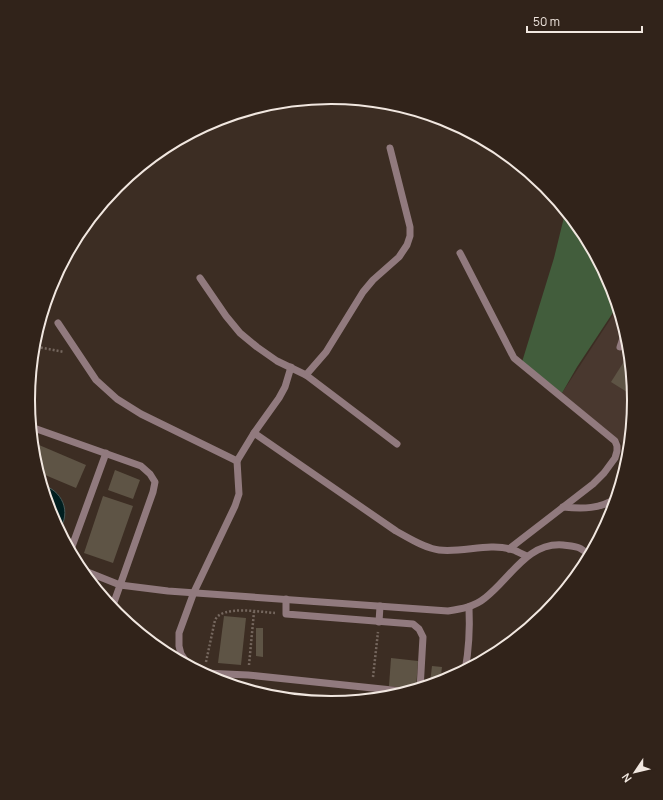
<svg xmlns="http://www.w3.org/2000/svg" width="663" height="800" viewBox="0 0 663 800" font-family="Manrope,sans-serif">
  <rect width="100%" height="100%" fill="#3c2d23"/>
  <polygon fill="#49382f" points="619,306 629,341 635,400 630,450 562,393"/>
  <polygon fill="#425d3c" points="566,209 584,232 612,284 618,305 577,367 562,393 522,362 554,258"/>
  <path fill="#001e1f" stroke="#485a59" d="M42,485C62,490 72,512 59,530L51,516Z"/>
  <g fill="#5e5445">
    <polygon points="630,352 631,357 635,397 611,382"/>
    <polygon points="32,442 86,465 76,488 38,472 34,459"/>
    <polygon points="115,470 140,480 133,499 108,490"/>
    <polygon points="103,496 133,506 113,563 84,553"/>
    <polygon points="224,616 246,618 241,665 218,663"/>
    <polygon points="256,628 263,628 263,657 256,656"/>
    <polygon points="391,658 418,661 416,689 389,686"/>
    <polygon points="432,666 442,667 440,683 430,683"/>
  </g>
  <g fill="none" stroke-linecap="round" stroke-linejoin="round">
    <g stroke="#75675e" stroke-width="2.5" stroke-dasharray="2 2" stroke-linecap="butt">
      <polyline points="33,346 64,352"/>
      <path d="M206,662L215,620C222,605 260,612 275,613"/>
      <polyline points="249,665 254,612"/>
      <polyline points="373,677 378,632"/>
    </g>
    <g stroke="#917a7e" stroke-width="7">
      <polyline points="460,253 514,358 615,441 617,446 617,451 615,458 604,473 593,484 509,549"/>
      <polyline points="200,278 226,316 240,333 257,347 277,361 306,375 397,444"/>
      <polyline points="58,323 96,380 117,399 141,414 237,461 254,433"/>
      <polyline points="620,347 626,329"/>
      <path d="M291,367L285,387L279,398L254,433L396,531C409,538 424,548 439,550C461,553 489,543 510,549C516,550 521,554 527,556"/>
      <polyline points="306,375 326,352 363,292 373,280 399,257 407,245 410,236 410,227 390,148"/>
      <polyline points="31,427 141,466 150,474 155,482 153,492 112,608"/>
      <polyline points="237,461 239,494 235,506 194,592 179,633 179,646 181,654 187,663 204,673 248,675 411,692"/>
      <path d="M563,507C583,509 600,509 617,498"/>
      <polyline points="70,552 106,453"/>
      <path d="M80,569L120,585L168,591L448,611C461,609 474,607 485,598C510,579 527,542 563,545C579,547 578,546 591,556"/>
      <polyline points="286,599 286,614 413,624 419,629 423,637 420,689"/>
      <polyline points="379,622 380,606"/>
      <path d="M465,671C469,649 470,629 469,607"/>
    </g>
  </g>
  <path d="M0 0H663V800H0ZM35 400a296 296 0 1 1 592 0a296 296 0 1 1-592 0Z" fill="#31231a" fill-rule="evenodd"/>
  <path fill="none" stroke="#f1e7e0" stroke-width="2" d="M35 400a296 296 0 1 1 592 0a296 296 0 1 1-592 0Z"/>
  <g transform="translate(635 772) rotate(235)" stroke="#31231a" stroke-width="3" paint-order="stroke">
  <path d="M0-3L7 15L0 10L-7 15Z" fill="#f1e7e0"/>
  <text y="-6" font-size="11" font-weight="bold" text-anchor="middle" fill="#f1e7e0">N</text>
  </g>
  <path d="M527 26v6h115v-6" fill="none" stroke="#f1e7e0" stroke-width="2"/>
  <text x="533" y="26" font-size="12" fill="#f1e7e0" stroke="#31231a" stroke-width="3" paint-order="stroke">50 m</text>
</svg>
